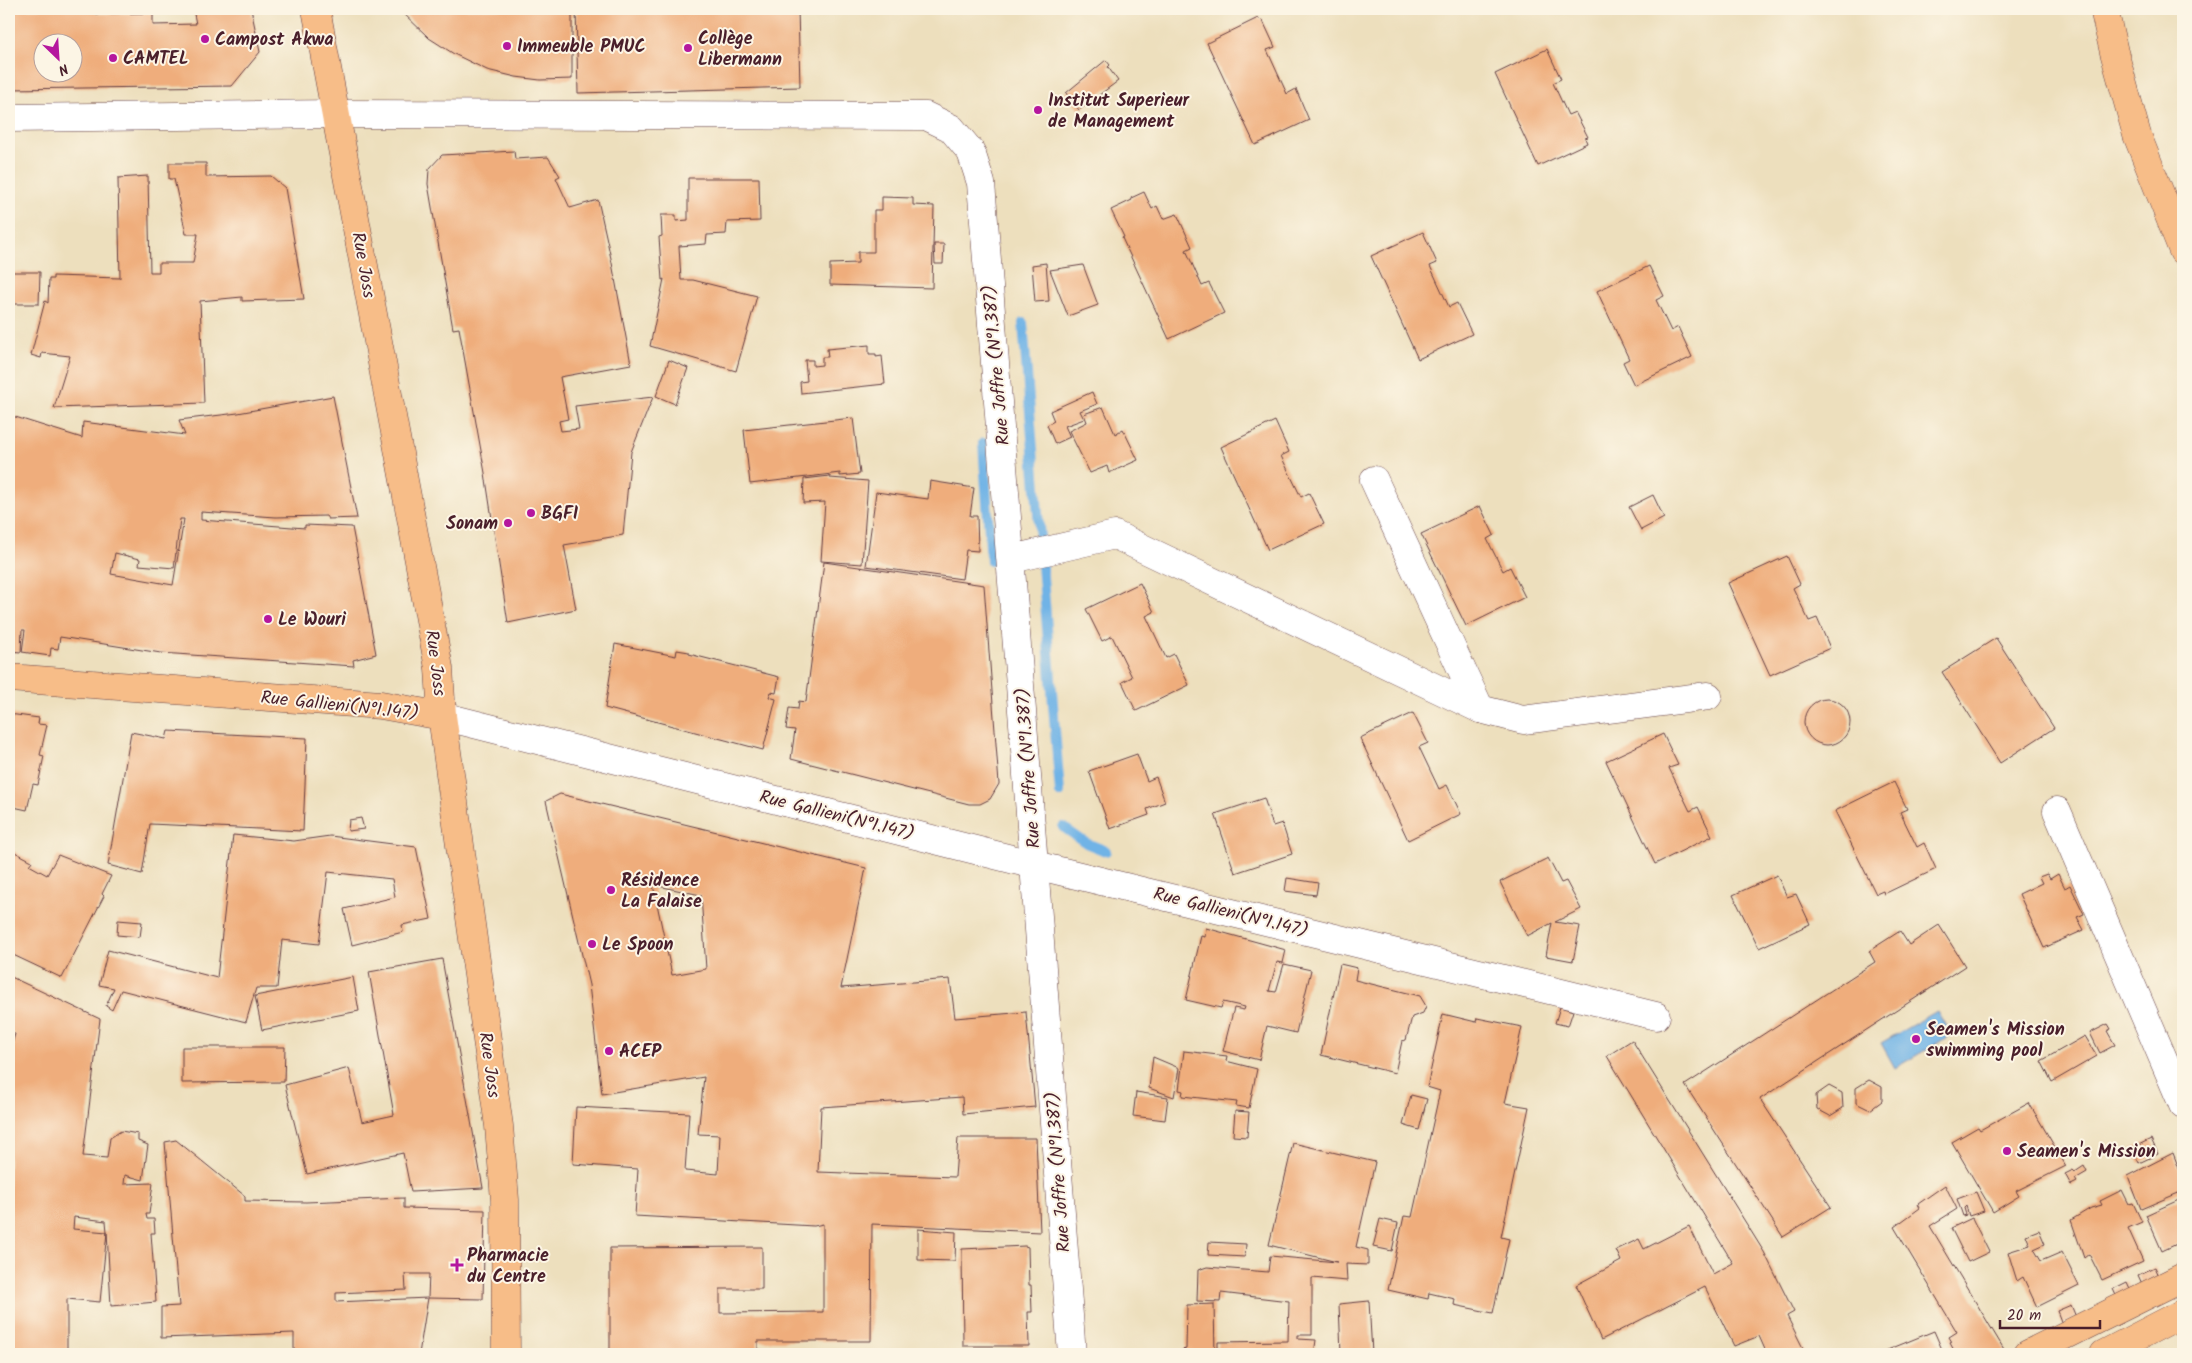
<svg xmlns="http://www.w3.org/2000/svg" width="2192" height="1363" viewBox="0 0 2192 1363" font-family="Kalam,sans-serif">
  <rect width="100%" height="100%" fill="#fcf5e5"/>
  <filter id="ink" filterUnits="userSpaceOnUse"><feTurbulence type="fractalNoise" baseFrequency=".02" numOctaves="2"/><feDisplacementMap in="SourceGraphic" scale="10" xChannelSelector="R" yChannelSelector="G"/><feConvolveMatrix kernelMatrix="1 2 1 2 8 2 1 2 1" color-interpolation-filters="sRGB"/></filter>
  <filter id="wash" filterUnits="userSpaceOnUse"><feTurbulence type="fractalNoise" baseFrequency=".0096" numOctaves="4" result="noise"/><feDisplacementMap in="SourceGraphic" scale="20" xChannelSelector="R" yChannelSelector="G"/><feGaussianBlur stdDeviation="1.12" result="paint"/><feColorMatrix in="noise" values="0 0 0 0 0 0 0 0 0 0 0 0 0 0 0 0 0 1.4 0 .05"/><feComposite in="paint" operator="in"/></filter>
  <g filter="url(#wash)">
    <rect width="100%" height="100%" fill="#eddfbd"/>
    <polygon fill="#70b3e6" stroke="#5d6988" points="1937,1011 1951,1035 1895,1068 1881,1043"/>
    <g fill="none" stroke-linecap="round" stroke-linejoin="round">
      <g stroke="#70b3e6" stroke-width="10">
        <polyline points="1023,323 1060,793"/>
        <polyline points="983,443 991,561"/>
        <polyline points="1063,827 1086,843 1106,851"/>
      </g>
    </g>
    <g id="blocks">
      <g fill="#efad7c" fill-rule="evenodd">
        <path d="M9,9H96V14L153,13V25L196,24L193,9H251L260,52L232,86L9,89ZM42,42H72V72H42Z"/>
        <polygon points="399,9 572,9 572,79 540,80 516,77 487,70 454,54 429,38"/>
        <polygon points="576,9 798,9 800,87 578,93"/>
        <polygon points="1258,18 1263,21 1275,47 1267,50 1287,94 1296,89 1309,120 1255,145 1207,43"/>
        <polygon points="1547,49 1561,79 1553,83 1568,115 1575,112 1588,137 1585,138 1587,143 1538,166 1495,74"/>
        <polygon points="1106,60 1110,65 1108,67 1118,81 1079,110 1066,93"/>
        <polygon points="514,151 515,159 548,157 560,176 556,178 570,208 598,200 612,263 631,364 560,377 568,419 559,421 561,431 579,429 575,406 653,397 631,452 623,535 564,545 576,609 508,623 485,473 459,328 453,329 428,184 429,169 442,155"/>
        <polygon points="169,163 206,163 206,177 271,176 285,188 304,299 242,301 242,297 200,301 204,403 54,408 70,356 42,353 41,358 31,355 45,301 48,303 49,279 53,279 53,276 120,278 118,178 148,176 150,272 159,272 159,263 193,263 198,234 186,234 174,179 169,179"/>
        <polygon points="688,178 759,178 760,221 727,222 726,234 707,235 706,244 679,246 681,280 693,280 757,296 736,371 650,346 664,279 662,280 659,237 662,236 661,215 676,215 676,221 688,220"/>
        <polygon points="1144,192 1152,209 1157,206 1163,219 1177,214 1192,247 1186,250 1202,286 1209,283 1224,313 1169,339 1122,238 1124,237 1111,210 1132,200 1131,198"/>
        <polygon points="882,197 913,198 913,205 934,206 932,288 830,285 830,264 858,263 858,252 874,252 874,210 882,210"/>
        <polygon points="1423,232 1437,263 1430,266 1449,307 1457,303 1472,334 1418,359 1371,256"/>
        <polygon points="934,244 944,244 943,264 935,264"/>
        <polygon points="1046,263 1049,301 1035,302 1032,265"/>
        <polygon points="1083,265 1098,305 1068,316 1050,270"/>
        <polygon points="1649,266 1664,296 1656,300 1671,331 1678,327 1692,357 1634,385 1623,362 1629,359 1597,291"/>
        <polygon points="9,272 40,272 39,304 9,304"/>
        <polygon points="869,345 869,354 876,354 876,357 882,356 885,384 801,393 800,382 807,381 805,360 813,360 813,366 822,365 822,357 828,357 827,349"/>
        <polygon points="669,360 688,368 675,404 656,396"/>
        <polygon points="1092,392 1097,404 1080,411 1084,419 1065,426 1070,437 1055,444 1047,425 1054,421 1050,411"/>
        <path d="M333,396L357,518L328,519L326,516L276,517L201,512V520L305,528V525L352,527L376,654L353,660L354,666L161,653L60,637L58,649L51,648L50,656L22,652L25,630H22L21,652L9,651V415L82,438L83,422L185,435L179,420L238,413ZM180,519H184L173,585L111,574L115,553L140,559L139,565L174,568Z"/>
        <polygon points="1103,407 1115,434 1123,429 1138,460 1109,473 1107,466 1090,473 1069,431 1087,422 1084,414"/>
        <polygon points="853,418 860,474 840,476 840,473 750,484 744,430"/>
        <polygon points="1275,421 1289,452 1281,456 1301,497 1309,493 1324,524 1268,550 1221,447"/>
        <polygon points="830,476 830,478 868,481 862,564 821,561 825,502 803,503 804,479"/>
        <polygon points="930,481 974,488 970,516 977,516 978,551 966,550 962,579 866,566 876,492 928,499"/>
        <polygon points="1653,495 1664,518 1641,530 1629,507"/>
        <polygon points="1480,506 1494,535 1487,539 1503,571 1510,567 1525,597 1466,626 1421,534"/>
        <polygon points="1787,556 1800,584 1793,588 1809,621 1817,618 1830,648 1770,675 1728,583"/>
        <polygon points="824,562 984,585 999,784 990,799 980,804 969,804 791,759 795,730 786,729 789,708 798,709 799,701 806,702"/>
        <polygon points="1140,583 1154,612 1146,616 1166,658 1174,654 1189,685 1136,711 1122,682 1132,677 1112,636 1102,641 1086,609"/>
        <polygon points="1996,638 2054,728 2000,763 1942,672"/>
        <polygon points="615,644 676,656 677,650 689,652 689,654 779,677 776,693 771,692 769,697 776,699 763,750 605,708"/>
        <circle cx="1827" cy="722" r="23"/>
        <polygon points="1413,713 1428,743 1419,747 1439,789 1447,785 1461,814 1408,840 1360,738"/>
        <polygon points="9,714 39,718 38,724 47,725 40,755 44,756 38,785 33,784 27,810 9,806"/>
        <polygon points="168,731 307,738 303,831 150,824 142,874 108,865 131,732 166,739"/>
        <polygon points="1663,734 1678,765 1669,768 1690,811 1698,807 1712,836 1655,864 1606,761"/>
        <polygon points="1137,754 1147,781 1156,777 1165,802 1147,809 1149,815 1110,829 1089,771"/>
        <polygon points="1894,782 1907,809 1900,812 1917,847 1924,843 1936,869 1884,894 1883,891 1876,894 1835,811"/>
        <path d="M560,794L866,868L841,988L950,979L955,1018L1026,1012L1035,1107L963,1114L962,1097L821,1107L818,1172L955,1177L958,1138H1036L1040,1232L872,1224L871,1341H758V1354H610V1248L762,1247V1289H720V1313L823,1312V1224L814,1226L635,1216L638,1169L573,1164L576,1107L689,1113L685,1171L718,1174L720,1135L698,1134L704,1077L602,1094L589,985L546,801ZM653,885L701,895L706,969L672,975Z"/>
        <polygon points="1264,798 1273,826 1282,823 1292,854 1235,873 1215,814"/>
        <polygon points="361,818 364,829 348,831 349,820"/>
        <polygon points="233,835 294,841 330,836 416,847 431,919 402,925 403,932 352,945 344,909 395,897 392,879 328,872 319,944 282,940 277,988 256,988 246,1022 121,990 112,1010 106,1006 114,988 99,985 108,950 217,978"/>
        <polygon points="9,849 32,861 29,865 47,875 58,855 111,876 102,894 104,896 62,978 9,953"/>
        <polygon points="1548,858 1561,883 1566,881 1581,909 1555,922 1580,926 1573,961 1546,956 1552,923 1527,936 1500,882"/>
        <polygon points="2047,874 2050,879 2058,874 2065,888 2070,885 2084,914 2077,917 2084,930 2044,948 2019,894 2042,883 2039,877"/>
        <polygon points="1777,875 1787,897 1796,894 1810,924 1759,948 1733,895"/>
        <polygon points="1287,878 1318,883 1316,895 1285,891"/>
        <polygon points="118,920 142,922 140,937 117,935"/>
        <polygon points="1939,925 1965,966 1760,1099 1831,1207 1783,1237 1685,1085 1875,962 1869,951 1900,931 1909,945"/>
        <polygon points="1206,928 1286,950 1283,963 1277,962 1269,991 1276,992 1284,964 1311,970 1296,1033 1267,1026 1259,1060 1223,1051 1234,1008 1244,1010 1245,1007 1223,1002 1221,1008 1186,1000 1201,936 1205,937"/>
        <polygon points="442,959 483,1188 411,1192 403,1153 307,1174 285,1085 349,1068 362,1122 394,1115 369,972"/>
        <polygon points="1340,964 1357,968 1355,980 1420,996 1426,1006 1423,1013 1412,1017 1406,1040 1402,1041 1395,1073 1321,1055"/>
        <path d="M9,976L100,1019L83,1156L107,1158L110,1138L121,1131L138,1134V1141L148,1145L143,1180L125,1175L124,1184L153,1183L149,1214H146L147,1219H154L155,1233H151L156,1302L111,1306L107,1232L100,1302L67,1299V1354H9V1054L15,1034L9,1032ZM74,1217L106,1221L107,1232L73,1229Z"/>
        <polygon points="353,977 359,1011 262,1030 255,996"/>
        <polygon points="1560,1007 1573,1011 1568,1026 1555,1023"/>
        <polygon points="1443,1014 1476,1022 1477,1018 1522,1027 1505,1103 1529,1107 1501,1237 1509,1239 1493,1313 1454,1305 1455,1299 1429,1293 1428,1299 1388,1290 1404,1216 1412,1217 1440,1091 1427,1087"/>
        <polygon points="2108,1024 2111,1029 2107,1031 2115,1045 2100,1053 2090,1033"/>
        <polygon points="2085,1036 2097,1056 2052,1082 2041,1061"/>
        <polygon points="1632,1040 1764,1252 1794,1312 1787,1316 1806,1354 1767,1354 1759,1336 1734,1346 1705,1287 1601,1340 1576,1285 1621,1261 1616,1250 1639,1239 1644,1249 1689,1226 1713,1274 1733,1263 1607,1056"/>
        <polygon points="182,1047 285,1047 284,1082 182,1083"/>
        <polygon points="1184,1051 1227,1056 1226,1061 1257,1069 1249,1108 1236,1106 1237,1102 1182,1096 1183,1091 1179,1090"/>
        <polygon points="1153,1057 1179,1068 1174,1097 1149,1088"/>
        <polygon points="1869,1080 1882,1087 1882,1101 1870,1110 1856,1103 1856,1088"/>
        <polygon points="1829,1086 1842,1093 1843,1108 1830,1116 1817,1109 1816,1095"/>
        <polygon points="1136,1092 1168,1097 1165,1120 1133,1116"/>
        <polygon points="1411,1095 1427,1099 1419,1130 1403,1125"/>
        <polygon points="2029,1103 2066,1166 2016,1191 2019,1196 1993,1212 1952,1142 1978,1127 1980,1130"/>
        <polygon points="1235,1111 1249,1112 1247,1137 1233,1136"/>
        <polygon points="2151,1139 2158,1154 2139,1163 2132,1148"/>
        <polygon points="176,1140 245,1196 245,1201 306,1202 404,1198 404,1208 485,1210 483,1299 428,1298 429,1274 405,1274 406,1290 336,1293 336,1302 428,1298 419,1354 102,1354 102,1353 294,1351 294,1333 161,1338 161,1307 179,1306 165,1142"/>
        <polygon points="1293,1143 1375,1162 1356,1247 1368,1250 1368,1265 1346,1264 1347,1281 1312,1278 1312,1335 1298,1335 1298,1339 1316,1340 1314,1354 1218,1354 1218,1342 1288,1341 1289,1301 1221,1293 1220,1302 1197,1301 1198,1270 1207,1267 1268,1272 1270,1256 1337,1262 1269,1245"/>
        <polygon points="2173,1153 2183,1179 2183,1191 2141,1209 2128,1176"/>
        <polygon points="2084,1166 2087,1172 2075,1179 2077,1182 2071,1185 2065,1174 2073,1170 2075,1172"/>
        <polygon points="1945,1185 1957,1209 1930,1226 2005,1351 1999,1354 1956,1354 1950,1343 1952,1342 1949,1337 1957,1332 1894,1227 1920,1208 1918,1204"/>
        <polygon points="2122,1190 2129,1204 2133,1203 2142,1222 2128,1228 2143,1261 2102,1280 2089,1254 2084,1258 2071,1220 2091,1208 2102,1205 2100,1201"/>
        <polygon points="1976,1192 1984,1211 1969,1216 1966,1206 1964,1208 1966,1215 1963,1216 1957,1199"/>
        <polygon points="2183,1198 2183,1241 2162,1251 2146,1215"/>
        <polygon points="1972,1218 1989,1252 1968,1262 1951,1228"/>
        <polygon points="1380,1219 1398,1223 1392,1251 1373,1247"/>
        <polygon points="918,1229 956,1232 955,1261 918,1260"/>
        <polygon points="2039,1230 2045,1244 2034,1249 2041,1261 2062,1252 2079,1286 2037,1307 2023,1277 2017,1281 2008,1252 2030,1245 2026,1235"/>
        <polygon points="1209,1242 1246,1244 1245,1257 1208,1255"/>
        <polygon points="1025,1246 1028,1247 1029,1285 1031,1285 1032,1312 1028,1312 1029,1346 963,1346 962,1249"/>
        <polygon points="2155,1267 2160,1278 2143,1286 2138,1275"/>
        <polygon points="2127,1282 2132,1293 2118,1300 2113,1289"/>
        <polygon points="1369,1301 1372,1354 1341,1354 1339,1304"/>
        <polygon points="1214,1304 1215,1354 1182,1354 1182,1350 1186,1349 1187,1305"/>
        <polygon points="2071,1305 2076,1317 2062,1324 2057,1311"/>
        <polygon points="1934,1331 1944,1354 1886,1354 1885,1351"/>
      </g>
    </g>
  </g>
  <g filter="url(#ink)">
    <use href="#blocks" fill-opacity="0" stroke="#623c41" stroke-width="1"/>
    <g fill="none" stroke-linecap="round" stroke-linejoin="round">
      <defs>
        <g id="minor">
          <polyline points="9,118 335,114 926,116 951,128 971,152 981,183 1072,1354"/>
          <polyline points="1374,480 1480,709"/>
          <polyline points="1012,559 1115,535 1480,709 1523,720 1708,696"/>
          <polyline points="442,716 1035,865 1656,1016"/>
          <polyline points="2057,811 2183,1105"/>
        </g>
        <g id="major">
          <polyline points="316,9 439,668 442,716 499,1126 505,1200 506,1354"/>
          <polyline points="9,678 381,705 442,716"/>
          <polyline points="2028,1354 2183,1277"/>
          <polyline points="2104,1354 2183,1313"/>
        </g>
        <polyline id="highway" points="2104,9 2114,52 2137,135 2183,251"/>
      </defs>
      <use href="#minor" stroke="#623c41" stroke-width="29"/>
      <use href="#major" stroke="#623c41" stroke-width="29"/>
      <use href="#highway" stroke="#623c41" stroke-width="29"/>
      <use href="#minor" stroke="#fff" stroke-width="28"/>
      <use href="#major" stroke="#f7bd88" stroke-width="28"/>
      <use href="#highway" stroke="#f7bd88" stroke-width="28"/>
    </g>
  </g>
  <g fill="#b5179e" stroke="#fcf5e5" stroke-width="2">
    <circle cx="205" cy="39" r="5"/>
    <circle cx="507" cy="46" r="5"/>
    <circle cx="688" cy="48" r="5"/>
    <circle cx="113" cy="58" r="5"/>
    <circle cx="1038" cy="110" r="5"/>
    <circle cx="531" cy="513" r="5"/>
    <circle cx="508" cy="523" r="5"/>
    <circle cx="268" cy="619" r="5"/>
    <circle cx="611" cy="890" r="5"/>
    <circle cx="592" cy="944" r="5"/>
    <circle cx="1916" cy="1039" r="5"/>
    <circle cx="609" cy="1051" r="5"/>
    <circle cx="2007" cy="1151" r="5"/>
    <path d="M454.5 1257.5h5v5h5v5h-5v5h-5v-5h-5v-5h5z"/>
  </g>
  <g text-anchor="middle" stroke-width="4" stroke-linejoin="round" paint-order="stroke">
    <g font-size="18" font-weight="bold" fill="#4a1f2b" stroke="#fcf5e5" text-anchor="start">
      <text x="698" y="44">Collège<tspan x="698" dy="21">Libermann</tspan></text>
      <text x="215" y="45">Campost Akwa</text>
      <text x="517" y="52">Immeuble PMUC</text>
      <text x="123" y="64">CAMTEL</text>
      <text x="1048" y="106">Institut Superieur<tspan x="1048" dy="21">de Management</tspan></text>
      <text x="541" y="519">BGFI</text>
      <text x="498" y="529" text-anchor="end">Sonam</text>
      <text x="278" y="625">Le Wouri</text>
      <text x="621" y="886">Résidence<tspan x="621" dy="21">La Falaise</tspan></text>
      <text x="602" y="950">Le Spoon</text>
      <text x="1926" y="1035">Seamen's Mission<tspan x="1926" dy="21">swimming pool</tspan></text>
      <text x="619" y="1057">ACEP</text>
      <text x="2017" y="1157">Seamen's Mission</text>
      <text x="467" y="1261">Pharmacie<tspan x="467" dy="21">du Centre</tspan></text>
    </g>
    <g font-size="18" fill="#4a1f2b" stroke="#fcf5e5">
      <text transform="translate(364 265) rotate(80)" y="6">Rue Joss</text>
      <text transform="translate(996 365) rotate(-95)" y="6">Rue Joffre (N°1.387)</text>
      <text transform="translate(436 663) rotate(83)" y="6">Rue Joss</text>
      <text transform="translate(340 705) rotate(6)" y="6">Rue Gallieni(N°1.147)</text>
      <text transform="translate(1028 768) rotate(-94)" y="6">Rue Joffre (N°1.387)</text>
      <text transform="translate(837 815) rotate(14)" y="6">Rue Gallieni(N°1.147)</text>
      <text transform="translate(1231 912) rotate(14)" y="6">Rue Gallieni(N°1.147)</text>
      <text transform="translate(490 1065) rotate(82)" y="6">Rue Joss</text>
      <text transform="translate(1058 1172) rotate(-94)" y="6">Rue Joffre (N°1.387)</text>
    </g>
  </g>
  <rect width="2192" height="1363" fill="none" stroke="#fcf5e5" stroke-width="30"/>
  <g transform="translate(58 58) rotate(155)"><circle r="24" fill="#fcf5e5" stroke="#b59f9b"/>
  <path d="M0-4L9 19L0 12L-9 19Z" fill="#b5179e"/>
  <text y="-8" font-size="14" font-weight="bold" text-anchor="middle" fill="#4a1f2b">N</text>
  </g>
  <path d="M2000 1320v8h100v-8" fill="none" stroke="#4a1f2b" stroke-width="2.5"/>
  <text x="2007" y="1320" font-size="15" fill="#4a1f2b" stroke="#fcf5e5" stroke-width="4" paint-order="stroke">20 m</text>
</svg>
